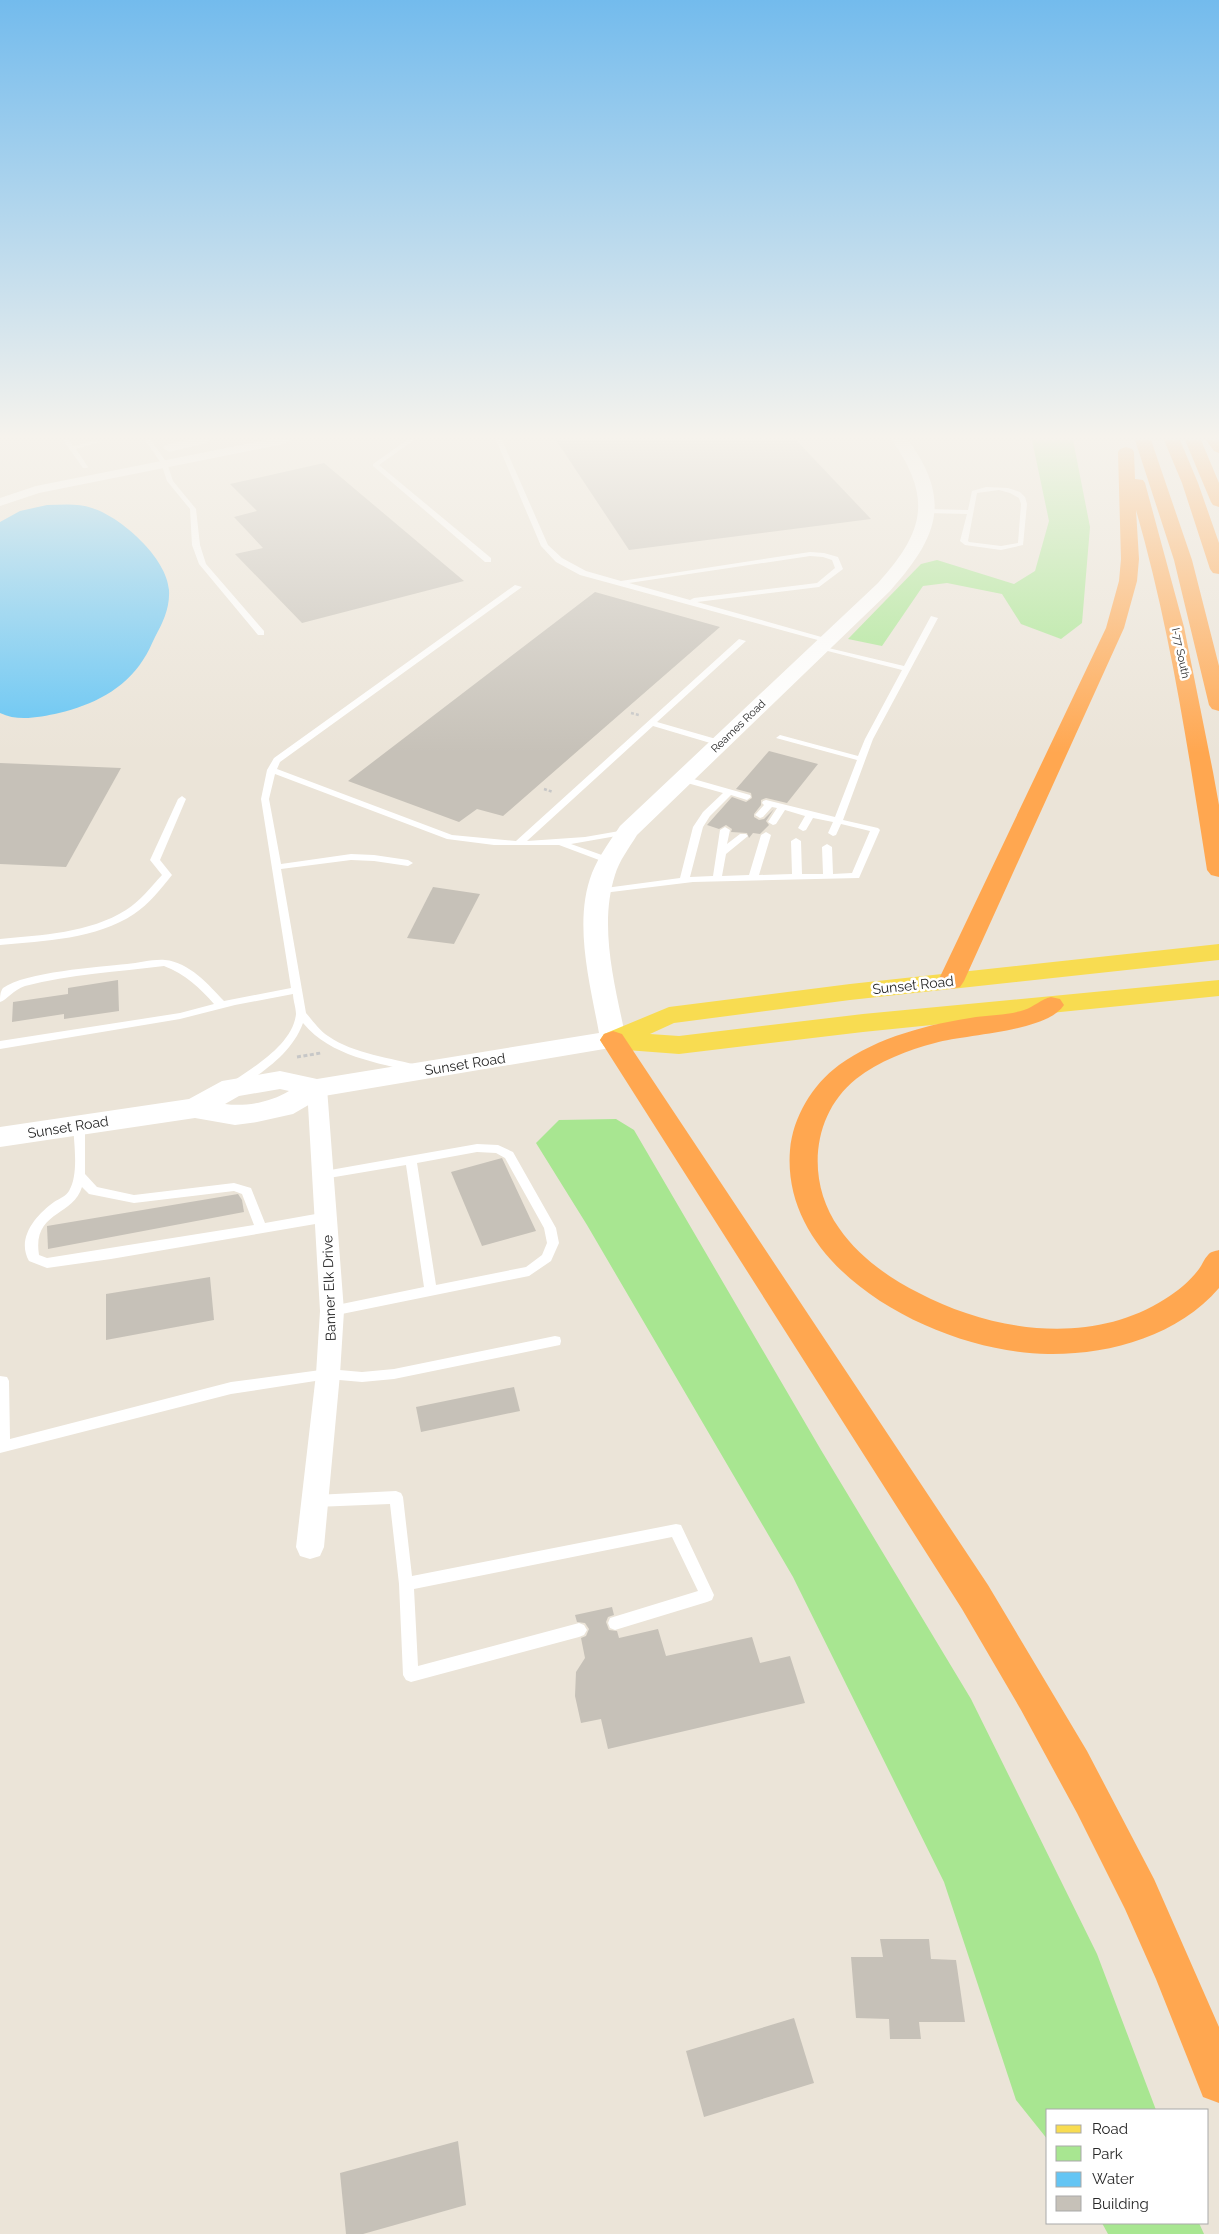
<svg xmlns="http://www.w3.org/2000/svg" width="1219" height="2234" viewBox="0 0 1219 2234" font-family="Raleway,sans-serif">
  <rect width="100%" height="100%" fill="#ebe4d8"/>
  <g fill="#a8e691">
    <polygon points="1032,440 1073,440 1090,527 1082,623 1061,639 1021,624 1002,594 947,583 923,586 882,646 848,639 921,564 937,560 1014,584 1035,571 1049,521"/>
    <polygon points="616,1119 634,1130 821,1450 971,1699 1097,1954 1156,2110 1048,2110 1048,2140 1016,2100 944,1882 793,1577 587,1225 536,1143 559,1120"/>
    <polygon points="1102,2223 1199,2223 1204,2234 1108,2234"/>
  </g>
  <path fill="#64c5f4" d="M47,505C62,505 78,503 92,508C121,517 167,558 169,590C170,608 163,622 155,637C151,645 148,653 143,660C124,690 92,705 59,713C40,717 18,722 0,713V522L20,511Z"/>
  <g fill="#c6c1b8">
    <polygon points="556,440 796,440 871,519 629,550"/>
    <polygon points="324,463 464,581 302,623 235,554 263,548 234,517 257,511 230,484"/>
    <polygon points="595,592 720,627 503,816 477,809 459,822 348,781"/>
    <polygon points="769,751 818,764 787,803 766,798 761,800 761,805 754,814 754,817 759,820 764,819 774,809 766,821 769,825 760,834 753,833 749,838 747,833 731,832 732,829 726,825 719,829 707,825 732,797 746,802 752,798 751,793 736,789"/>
    <polygon points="0,763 121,768 66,867 0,864"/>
    <polygon points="433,887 480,894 454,944 407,938"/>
    <polygon points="118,980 119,1011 64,1019 64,1014 12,1022 13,1002 68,994 68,988"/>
    <polygon points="502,1158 536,1231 482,1246 451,1172"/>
    <polygon points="238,1194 242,1200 244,1212 48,1249 47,1226"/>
    <polygon points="210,1277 214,1320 106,1340 106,1294"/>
    <polygon points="514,1387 520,1411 421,1432 416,1407"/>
    <polygon points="612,1607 614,1615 608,1617 606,1622 609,1630 617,1631 619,1638 658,1629 666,1656 752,1637 760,1663 790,1656 805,1703 608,1749 601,1719 581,1723 575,1696 576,1672 585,1658 581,1638 586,1636 589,1629 585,1623 577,1622 575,1615"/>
    <polygon points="880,1939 929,1939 931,1959 956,1960 965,2022 919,2022 921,2039 890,2039 889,2019 856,2018 851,1957 883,1957"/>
    <polygon points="794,2018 814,2083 704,2117 686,2051"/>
    <polygon points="458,2141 466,2205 363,2234 346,2234 340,2173"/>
  </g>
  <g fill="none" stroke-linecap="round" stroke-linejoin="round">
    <g stroke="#c7c7c7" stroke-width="2.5" stroke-dasharray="3 2" stroke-linecap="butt">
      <polyline points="631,713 639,715"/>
      <polyline points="544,789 553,792"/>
    </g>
    <polyline stroke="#c7c7c7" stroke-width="3" stroke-dasharray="4 2.5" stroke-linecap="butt" points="297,1057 321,1053"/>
    <g fill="#fff" fill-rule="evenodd">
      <polygon points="63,440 69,440 73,446 98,440 99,442 76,449 88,467 87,468 83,468"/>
      <polygon points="145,440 151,440 167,463 173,481 196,509 200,545 206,564 264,631 264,635 258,635 199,564 192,545 190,509 167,481 161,463"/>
      <polygon points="407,440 414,440 379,465 491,558 491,562 485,562 373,466 373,464"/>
      <path d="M496,440H502L548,545L562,558L586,571L621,581L810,552L824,553L838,557L843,569L819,587L697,602L832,640L825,642L580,575L556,562L541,546ZM810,556L823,557L832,560L835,568L817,583L694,598L690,600L629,583Z"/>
      <path d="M986,487L1008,488L1020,492L1025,497L1027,504L1023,545L1001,550L965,545L960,541L967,514L927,513L924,511L927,509L968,510L972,491ZM999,490L1010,493L1019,498L1021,504L1018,543L1001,546L969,542L968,541L977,493Z"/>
      <path d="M515,585L522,587L280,762L277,769L452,835L516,841L739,639L746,641L657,722L723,741V745H717L653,726L527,841L585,837L631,829V833L628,834L571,844L613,859V863H607L559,845H494L447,839L275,774L269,799L281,864L351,854L374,855L408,860L413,863L408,866L374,861L351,860L281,869L306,1013C313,1021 319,1030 328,1036C354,1054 391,1058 421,1066L422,1069L421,1072L417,1073C377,1062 331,1057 303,1023C292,1053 265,1070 240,1088H232L230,1085L232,1082C254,1067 293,1044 296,1014C296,1008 293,1000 293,994L235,1005L180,1019L0,1049V1041L180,1013L214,1004C200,988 185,974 164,966C118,972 70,974 25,986C13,990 7,1000 0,1002C0,997 0,992 3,988C25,972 98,967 127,964C139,963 153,959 165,960C189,962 209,985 224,1001L291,988L261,799L267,770L274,758Z"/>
      <polygon points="931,616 938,618 873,739 843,820 878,828 880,830 859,878 693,882 595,894 593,892 598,889 680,878 693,827 703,812 723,793 680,781 679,779 683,776 750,795 751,797 747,800 731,795 710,816 703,827 690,877 713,876 720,830 725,827 730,830 727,844 740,834 746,834 748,836 726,854 722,876 749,875 761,835 766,832 771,835 759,875 792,874 791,841 796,838 801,841 802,874 823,874 822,847 827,844 832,847 833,874 852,873 870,831 841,824 836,835 833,836 828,833 833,822 813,818 806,830 803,831 798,828 805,816 785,810 776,824 773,825 768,822 777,808 772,807 763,817 760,818 755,815 764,805 762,803 763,801 766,800 835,817 857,760 776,738 780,735 858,756 865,739 902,670 816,648 820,646 904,666"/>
      <path d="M182,796L186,799L160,860L172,875C161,889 149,904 134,914C97,939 44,941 0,945V939C41,935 90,933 126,910C140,901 151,887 162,875L150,860L178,799Z"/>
      <path d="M79,1121L85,1125V1174L97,1187L134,1195L234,1183L251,1188L265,1223L327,1212L331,1214L333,1217L331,1220L327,1222L111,1259L47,1268L29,1261C16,1238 36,1215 54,1202C59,1199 66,1196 69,1191C79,1175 74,1143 73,1125ZM82,1187L89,1194L134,1203L234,1191L242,1194L254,1225L47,1258L39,1255C32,1211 73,1217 82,1187Z"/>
      <path d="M477,1144L498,1145L513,1152L556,1228L559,1243L551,1261L529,1276L332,1316L328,1315L326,1311L328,1307L332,1306L424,1287L406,1165L323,1179L319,1178L317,1175L319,1172ZM477,1152L496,1153L505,1158L544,1228L547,1243L542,1255L526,1267L436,1285L417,1163Z"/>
      <polygon points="555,1336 560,1337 561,1341 560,1345 555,1346 394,1379 362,1382 328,1379 231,1394 0,1453 0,1376 7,1377 9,1381 10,1439 231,1382 328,1369 362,1372 394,1369"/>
      <polygon points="396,1491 401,1493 403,1497 412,1576 676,1524 681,1525 714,1595 712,1600 707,1602 615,1630 610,1628 608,1623 610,1618 698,1591 672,1537 414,1589 418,1666 579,1623 584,1625 587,1630 584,1635 579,1637 411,1682 406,1680 403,1675 399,1584 390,1504 315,1507 310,1505 308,1501 310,1497 315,1495"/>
    </g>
    <g fill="#fff" fill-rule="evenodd">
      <polygon points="187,440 209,440 207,443 169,452 163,448 165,445"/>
      <polygon points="266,440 290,440 284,444 39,493 0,506 0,498 36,486"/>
      <polygon points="317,1081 324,1083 327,1088 344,1311 340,1374 324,1547 320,1556 310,1559 300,1556 296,1547 316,1374 320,1311 307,1088 310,1083"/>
    </g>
    <path fill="#fff" fill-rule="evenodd" d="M892,440H908C953,501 937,538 890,591L637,835C629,848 619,861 615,875C598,928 616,988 626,1040L622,1046L324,1096L293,1114L257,1122L235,1125L195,1118L0,1147V1127L189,1099L222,1081L280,1071L317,1079L599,1033C590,983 573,922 592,873C599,856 610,841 620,826L878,583C924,532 933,499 892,440ZM280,1089L289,1091C271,1102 246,1107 225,1104L239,1096Z"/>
    <polygon fill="#f8dc51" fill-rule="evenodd" points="1219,944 1219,960 850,1000 674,1023 650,1034 679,1036 863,1014 1219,980 1219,996 863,1032 679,1054 613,1049 604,1046 600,1040 604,1034 669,1007 850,984"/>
    <g fill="#ffa750" fill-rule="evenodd">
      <polygon points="1135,440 1151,440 1192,560 1219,666 1219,711 1212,709 1209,705 1174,560"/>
      <polygon points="1164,440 1180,440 1198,483 1219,543 1219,574 1213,573 1210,569 1182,483"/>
      <polygon points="1185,440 1201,440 1219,483 1219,507 1213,505 1211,502"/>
      <polygon points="1206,440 1219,440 1219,453 1214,451"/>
      <path d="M1126,447L1132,449L1134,452L1135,479L1143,480L1145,483L1184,627L1213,772L1219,805V877L1211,875L1207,870C1188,749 1170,628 1136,510L1139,559L1137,581L1124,628L964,981L960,987L951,989L942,987L938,981L1106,628L1119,581L1121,559L1118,452L1120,449Z"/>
      <path d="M1051,997L1060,999L1064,1005C1047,1032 967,1034 935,1043C908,1050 879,1061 856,1079C811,1115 806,1182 839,1228C859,1257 889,1278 919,1293C993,1332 1092,1346 1165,1299C1178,1291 1190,1281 1199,1269C1202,1265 1204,1259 1208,1255C1210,1252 1215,1251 1219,1250V1288C1178,1336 1109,1355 1048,1354C943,1353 780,1274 790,1150C793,1117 812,1085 839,1065C878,1037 929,1024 976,1017C991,1015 1008,1015 1024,1010C1034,1007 1041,999 1051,997Z"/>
      <polygon points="613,1031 622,1034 988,1585 1087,1751 1154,1879 1219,2027 1219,2103 1203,2097 1156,1979 1125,1909 1077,1813 1021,1710 962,1609 600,1040 604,1034"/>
    </g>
  </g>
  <linearGradient id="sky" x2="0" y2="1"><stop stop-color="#73bbed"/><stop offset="0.58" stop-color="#f6f3ed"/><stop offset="1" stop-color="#f6f3ed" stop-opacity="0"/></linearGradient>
  <rect width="1219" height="753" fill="url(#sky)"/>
  <g text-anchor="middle" stroke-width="5" stroke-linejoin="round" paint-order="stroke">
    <g font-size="11" fill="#282828" stroke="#fff">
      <text transform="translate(1181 653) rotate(78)" y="4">I-77 South</text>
      <text transform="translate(738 726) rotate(-44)" y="4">Reames Road</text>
    </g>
    <g font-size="14" fill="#282828" stroke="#fff">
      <text transform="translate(913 985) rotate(-6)" y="5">Sunset Road</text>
      <text transform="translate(465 1064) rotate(-9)" y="5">Sunset Road</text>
      <text transform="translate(68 1127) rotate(-9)" y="5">Sunset Road</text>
      <text transform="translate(329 1288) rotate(-92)" y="5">Banner Elk Drive</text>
    </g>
  </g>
  <rect x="1046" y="2109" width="162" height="115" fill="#ffffff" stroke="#a9a9a9"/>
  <rect x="1056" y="2125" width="25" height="8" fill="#f8dc51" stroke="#a9a9a9"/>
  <text x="1092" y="2134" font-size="15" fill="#282828">Road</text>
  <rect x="1056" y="2146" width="25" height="15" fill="#a8e691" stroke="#a9a9a9"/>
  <text x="1092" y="2159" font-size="15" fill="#282828">Park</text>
  <rect x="1056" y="2172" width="25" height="15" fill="#64c5f4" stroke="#a9a9a9"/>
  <text x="1092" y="2184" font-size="15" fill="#282828">Water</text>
  <rect x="1056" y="2196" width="25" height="15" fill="#c6c1b8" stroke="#a9a9a9"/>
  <text x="1092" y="2209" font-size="15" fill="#282828">Building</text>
</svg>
